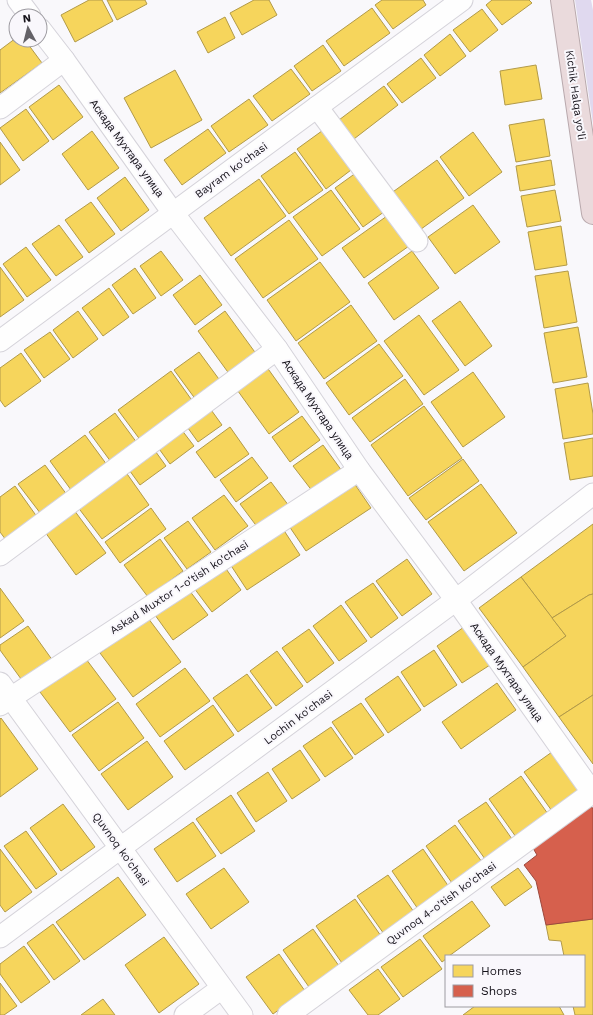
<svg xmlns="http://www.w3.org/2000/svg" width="593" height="1015" viewBox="0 0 593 1015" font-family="'Work Sans',sans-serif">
  <rect width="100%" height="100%" fill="#f9f8fb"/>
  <polygon fill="#e0d9ef" points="575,0 591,0 593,10 593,124"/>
  <g fill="#f6d55c" stroke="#b29a48">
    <polygon points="89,0 102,0 113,21 75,42 61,15"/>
    <polygon points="107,0 145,0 147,4 117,20"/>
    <polygon points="254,0 269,0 277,15 242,35 230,13"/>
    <polygon points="382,0 423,0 426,5 393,29 375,5"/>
    <polygon points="492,0 529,0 532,3 502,25 486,5"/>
    <polygon points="372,8 390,33 344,66 326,41"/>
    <polygon points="482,9 498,30 470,52 453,30"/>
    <polygon points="225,17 235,38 208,53 197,32"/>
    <polygon points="450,34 466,56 440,76 424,55"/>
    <polygon points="16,38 16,40 25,40 42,63 0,93 0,50"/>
    <polygon points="323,45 341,71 312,91 294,66"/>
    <polygon points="421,58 436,78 402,103 387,84"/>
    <polygon points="536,65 542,99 505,105 500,71"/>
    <polygon points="291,69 310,94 272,121 253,96"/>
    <polygon points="175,70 202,120 151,148 124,98"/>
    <polygon points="59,85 83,117 53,140 29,107"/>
    <polygon points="384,86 398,105 350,142 335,123"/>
    <polygon points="249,99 268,125 229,152 211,126"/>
    <polygon points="26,109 49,141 23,161 0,128"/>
    <polygon points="544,119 550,156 516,162 509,125"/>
    <polygon points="326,128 355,167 326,189 297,149"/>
    <polygon points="208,129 226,153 182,185 164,160"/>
    <polygon points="92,131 119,168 88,190 62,154"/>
    <polygon points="473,132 502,172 469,196 440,157"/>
    <polygon points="0,142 20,170 0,185"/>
    <polygon points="295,152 323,190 289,214 261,176"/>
    <polygon points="437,160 464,198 417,232 390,194"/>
    <polygon points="551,160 555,185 520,191 516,166"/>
    <polygon points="360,170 388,209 363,227 335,188"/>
    <polygon points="125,177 149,210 121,231 97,198"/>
    <polygon points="259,179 286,216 231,256 204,218"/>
    <polygon points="331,190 360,229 322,256 293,217"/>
    <polygon points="555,190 561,221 527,227 521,196"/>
    <polygon points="91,202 115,234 89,253 65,220"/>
    <polygon points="473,205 500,242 455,274 428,237"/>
    <polygon points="387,216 409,246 364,278 342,248"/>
    <polygon points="289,220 318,259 263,298 235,259"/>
    <polygon points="59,225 83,257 56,276 32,244"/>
    <polygon points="561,226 567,265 535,270 528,232"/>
    <polygon points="26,247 51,280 27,297 3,264"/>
    <polygon points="161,251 183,280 161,296 140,266"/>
    <polygon points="412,251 439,288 394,320 368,283"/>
    <polygon points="320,262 350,302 296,341 267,300"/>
    <polygon points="0,267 24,300 0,317"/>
    <polygon points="135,268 156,298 133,314 112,285"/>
    <polygon points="568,271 577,322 544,328 535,276"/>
    <polygon points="200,275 222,305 195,325 173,295"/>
    <polygon points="109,288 129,317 103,336 82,308"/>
    <polygon points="460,301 492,346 465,366 432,321"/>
    <polygon points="351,305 377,341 324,379 298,343"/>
    <polygon points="78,311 98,339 73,358 53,330"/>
    <polygon points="225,311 257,355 230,375 198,331"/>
    <polygon points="419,315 459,370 424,395 384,341"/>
    <polygon points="578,327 587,377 553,383 544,333"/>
    <polygon points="50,332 70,359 44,378 24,350"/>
    <polygon points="379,344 403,376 349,415 326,383"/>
    <polygon points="199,352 224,386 199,404 174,370"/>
    <polygon points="21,353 41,381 5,407 0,400 0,368"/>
    <polygon points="266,366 299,412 269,434 235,387"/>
    <polygon points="171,371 196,406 144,445 118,410"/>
    <polygon points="473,372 505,417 463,447 431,402"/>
    <polygon points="405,379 423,404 370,442 352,418"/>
    <polygon points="588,383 593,414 593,434 563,439 555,389"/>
    <polygon points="424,406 462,458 408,496 371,445"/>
    <polygon points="209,407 222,425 198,442 185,424"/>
    <polygon points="115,413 140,447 114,466 89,432"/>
    <polygon points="302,416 320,440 290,462 272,437"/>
    <polygon points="230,427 249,454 215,478 196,452"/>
    <polygon points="181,429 194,446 170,464 157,446"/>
    <polygon points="85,435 110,469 74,494 50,461"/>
    <polygon points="593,438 593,476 570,480 564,443"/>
    <polygon points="323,445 342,471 313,492 293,466"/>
    <polygon points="153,448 166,466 140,485 127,467"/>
    <polygon points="252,457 268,478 236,502 220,480"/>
    <polygon points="463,459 479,481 426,520 409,498"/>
    <polygon points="45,465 70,499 44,518 18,484"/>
    <polygon points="125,471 149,505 102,539 77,506"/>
    <polygon points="271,482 289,506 258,528 240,504"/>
    <polygon points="354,483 371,508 306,551 289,526"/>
    <polygon points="481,484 517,533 464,571 428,522"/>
    <polygon points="15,486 40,521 9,544 0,532 0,497"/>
    <polygon points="224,495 248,526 215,550 192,518"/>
    <polygon points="151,508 166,529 120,563 105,542"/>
    <polygon points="74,510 106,553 76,575 45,532"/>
    <polygon points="188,521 211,552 187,569 164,538"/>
    <polygon points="593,524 593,594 589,595 552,618 521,577"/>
    <polygon points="283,529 300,555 247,590 230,564"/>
    <polygon points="160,539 183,571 148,597 124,565"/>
    <polygon points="407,559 432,594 402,616 376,581"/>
    <polygon points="224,566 241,590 212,612 194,588"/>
    <polygon points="521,577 566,636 523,667 479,608"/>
    <polygon points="373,583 398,618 371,638 345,602"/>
    <polygon points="0,588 24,621 0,638"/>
    <polygon points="189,590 208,615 173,640 155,615"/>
    <polygon points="593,594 593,695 559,717 523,667 566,636 552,618 589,595"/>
    <polygon points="341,605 367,641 339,661 313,626"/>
    <polygon points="148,618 181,662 133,697 100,653"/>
    <polygon points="28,626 53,661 24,683 0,650 0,645"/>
    <polygon points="464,627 490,665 462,683 437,646"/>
    <polygon points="309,629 334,663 307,683 282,648"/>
    <polygon points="434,650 457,685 424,707 401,672"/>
    <polygon points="277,651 303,686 276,706 250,671"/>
    <polygon points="86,659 116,699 70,732 40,692"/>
    <polygon points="185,668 210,701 160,737 136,704"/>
    <polygon points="247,674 272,708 238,732 213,698"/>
    <polygon points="398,676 421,710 388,733 365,699"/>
    <polygon points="497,683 516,710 461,749 442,722"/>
    <polygon points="593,695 593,764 559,717"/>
    <polygon points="118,702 144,738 99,771 72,735"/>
    <polygon points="361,703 384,735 355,755 332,722"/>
    <polygon points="213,705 234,735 185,770 164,741"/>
    <polygon points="1,718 38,769 0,797 0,719"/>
    <polygon points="331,727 353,758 325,777 303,746"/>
    <polygon points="147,741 173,777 128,810 101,774"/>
    <polygon points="300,750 320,780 292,799 272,769"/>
    <polygon points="552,752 580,792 552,811 524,772"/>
    <polygon points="268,772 287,801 256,822 237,793"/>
    <polygon points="521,776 548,814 516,837 489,799"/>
    <polygon points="231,795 255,831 221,854 196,819"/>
    <polygon points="486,802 512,839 485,859 458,821"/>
    <polygon points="63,804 95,847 61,871 30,828"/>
    <polygon points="193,822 216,856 177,882 154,849"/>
    <polygon points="455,825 482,862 452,883 426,846"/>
    <polygon points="26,831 57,874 36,889 4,846"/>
    <polygon points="0,849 32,892 5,912 0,905"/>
    <polygon points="423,849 449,887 418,909 392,871"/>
    <polygon points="224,868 249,902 211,929 186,894"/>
    <polygon points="518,868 532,887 505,906 491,887"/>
    <polygon points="388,875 414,912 384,934 357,896"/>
    <polygon points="118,877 146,915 84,960 56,922"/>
    <polygon points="355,899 381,936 342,963 316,926"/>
    <polygon points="472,901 490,926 449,956 446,956 446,959 442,962 423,936"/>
    <polygon points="593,919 593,1015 575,1015 573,1006 584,1006 584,956 564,956 561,941 549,940 546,925"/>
    <polygon points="53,924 80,961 54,980 27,943"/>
    <polygon points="313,929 339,966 309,987 283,950"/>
    <polygon points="164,937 199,984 159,1013 125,965"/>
    <polygon points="420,939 442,969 403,997 381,967"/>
    <polygon points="24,946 50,982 21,1003 0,974 0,964"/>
    <polygon points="279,954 305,991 273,1014 246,977"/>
    <polygon points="378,969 400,999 378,1015 368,1015 349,990"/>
    <polygon points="0,983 17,1006 4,1015 0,1015"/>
    <polygon points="103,999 115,1015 81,1015"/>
    <polygon points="475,1006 559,1006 564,1015 463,1015"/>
  </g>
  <polygon fill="#d6604d" stroke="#9c483d" points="584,806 593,808 593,919 546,925 536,881 524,865 537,855 530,843"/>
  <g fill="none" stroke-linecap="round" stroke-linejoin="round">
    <defs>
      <g id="minor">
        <polyline points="18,0 30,16"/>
        <polyline points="40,29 64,60 173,213 277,349 359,470 456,600 592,792"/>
        <polyline points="317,107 417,241"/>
        <polyline points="0,108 64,60"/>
        <polyline points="0,341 462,0"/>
        <polyline points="0,555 277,349"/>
        <polyline points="0,683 242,1015"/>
        <polyline points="0,705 359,470"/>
        <polyline points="0,937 456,600 593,494"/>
        <polyline points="185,1015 222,988"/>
        <polyline points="288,1015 593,792"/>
      </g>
      <polyline id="highway" points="562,0 593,213"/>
    </defs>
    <use href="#minor" stroke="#d5d3da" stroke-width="23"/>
    <use href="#highway" stroke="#b9a9ad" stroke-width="24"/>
    <use href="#minor" stroke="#fefefe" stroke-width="21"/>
    <use href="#highway" stroke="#eadadc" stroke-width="22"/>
  </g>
  <g text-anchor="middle" stroke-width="4" stroke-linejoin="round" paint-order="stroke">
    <g font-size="11" fill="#141119" stroke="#f9f7fc">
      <text transform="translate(576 95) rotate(82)" y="4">Kichik Halqa yo'li</text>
      <text transform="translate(127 148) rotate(54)" y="4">Аскада Мухтара улица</text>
      <text transform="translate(231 170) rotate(-36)" y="4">Bayram ko'chasi</text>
      <text transform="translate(318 409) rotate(56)" y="4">Аскада Мухтара улица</text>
      <text transform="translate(179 587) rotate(-33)" y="4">Askad Muxtor 1-o'tish ko'chasi</text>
      <text transform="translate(507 672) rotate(55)" y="4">Аскада Мухтара улица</text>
      <text transform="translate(298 717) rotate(-37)" y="4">Lochin ko'chasi</text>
      <text transform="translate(121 849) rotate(54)" y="4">Quvnoq ko'chasi</text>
      <text transform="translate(441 903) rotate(-36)" y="4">Quvnoq 4-o'tish ko'chasi</text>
    </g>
  </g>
  <rect x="445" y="955" width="140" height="52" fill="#f9f7fc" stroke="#9d9ba1"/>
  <rect x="453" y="965" width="20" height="12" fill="#f6d55c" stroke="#9d9ba1"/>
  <text x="481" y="975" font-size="12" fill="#141119">Homes</text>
  <rect x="453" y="985" width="20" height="12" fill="#d6604d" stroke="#9d9ba1"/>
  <text x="481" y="995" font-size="12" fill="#141119">Shops</text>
  <g transform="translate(28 28) rotate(353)"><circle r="19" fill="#f9f7fc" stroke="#9d9ba1"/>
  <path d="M0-3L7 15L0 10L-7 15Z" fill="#646268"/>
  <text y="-6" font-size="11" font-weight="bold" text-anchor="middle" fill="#141119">N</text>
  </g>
</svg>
